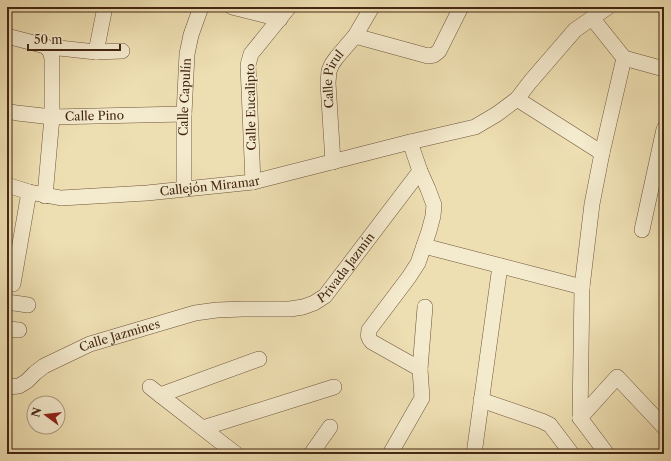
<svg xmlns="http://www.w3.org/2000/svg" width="671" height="461" viewBox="0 0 671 461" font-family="'Libre Caslon Text',serif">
  <rect width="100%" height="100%" fill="#eedfb2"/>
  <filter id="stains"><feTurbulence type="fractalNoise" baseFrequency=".005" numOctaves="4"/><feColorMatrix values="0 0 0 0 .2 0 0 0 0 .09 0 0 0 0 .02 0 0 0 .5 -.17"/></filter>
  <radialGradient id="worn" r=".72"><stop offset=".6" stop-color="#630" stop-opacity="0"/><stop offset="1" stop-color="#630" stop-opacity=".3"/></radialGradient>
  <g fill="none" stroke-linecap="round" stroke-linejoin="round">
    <defs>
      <g id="minor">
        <polyline points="232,7 280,19"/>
        <polyline points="592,18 624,58 664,69"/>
        <polyline points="7,36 45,46 50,51 52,58 52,117 45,196"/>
        <polyline points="355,36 428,56 434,55 439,51 461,7"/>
        <polyline points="50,51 59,48 96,52 122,51"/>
        <polyline points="96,52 105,7"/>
        <polyline points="517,99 602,153"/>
        <path id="s1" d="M7,111L17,113L52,117L184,114"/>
        <path d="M410,142L420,171L428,189L434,205L433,216L429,231L418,263L409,277L369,330C368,336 368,338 372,342L420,369"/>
        <path id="s2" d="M333,162L328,83L329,71L332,64L337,57L355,36L372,7"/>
        <polyline points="253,182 248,65 251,54 289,7"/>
        <path id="s3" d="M7,185L29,192L61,198L147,193L253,182L410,142L475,127L497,114L517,99L530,82L575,30L608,7"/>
        <path id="s4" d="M184,189V114L187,54L191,35L201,7"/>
        <polyline points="642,230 664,129"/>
        <polyline points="424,246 582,287"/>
        <polyline points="13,284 29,192"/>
        <polyline points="7,302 28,305"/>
        <polyline points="7,329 19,330"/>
        <path id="s5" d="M7,387L19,386L27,381L35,373L44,366L90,344L195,313L217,310L243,309H290L303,307L314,303L325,296L420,171"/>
        <polyline points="150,387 160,395 236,454"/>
        <polyline points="160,395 259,359"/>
        <polyline points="481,400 542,421 550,425 572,454"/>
        <polyline points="580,418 582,287 592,204 602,153 624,58"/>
        <polyline points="580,418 617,377 664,427"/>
        <polyline points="580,418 607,454"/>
        <polyline points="203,428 334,387"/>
        <polyline points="311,454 330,427"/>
        <polyline points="390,454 422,398 420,369 425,307"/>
        <polyline points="474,454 500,266"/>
      </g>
    </defs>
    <use href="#minor" stroke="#6e543b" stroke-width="16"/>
    <use href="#minor" stroke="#f4eacd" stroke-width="15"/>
  </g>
  <g text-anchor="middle" stroke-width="3" stroke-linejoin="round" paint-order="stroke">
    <g font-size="12" fill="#432613" stroke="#f4eacd">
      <text dy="4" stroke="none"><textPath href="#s2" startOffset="84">Calle Pirul</textPath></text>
      <text dy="4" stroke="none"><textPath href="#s4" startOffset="92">Calle Capulín</textPath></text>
      <text transform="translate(251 107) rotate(-91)" y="4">Calle Eucalipto</text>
      <text dy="4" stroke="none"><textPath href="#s1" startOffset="88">Calle Pino</textPath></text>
      <text dy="4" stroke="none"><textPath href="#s3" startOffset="205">Callejón Miramar</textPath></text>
      <text dy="4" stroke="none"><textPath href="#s5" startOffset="373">Privada Jazmín</textPath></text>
      <text dy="4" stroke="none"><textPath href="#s5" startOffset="126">Calle Jazmines</textPath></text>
    </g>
  </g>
  <rect width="671" height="461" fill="none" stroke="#eedfb2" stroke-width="24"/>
  <rect x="8" y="8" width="655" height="445" fill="none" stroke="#432613" stroke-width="2"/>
  <rect x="12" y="12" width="647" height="437" fill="none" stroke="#432613"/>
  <g transform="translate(46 415) rotate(285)"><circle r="19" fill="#f4eacd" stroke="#ad9c83"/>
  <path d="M0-3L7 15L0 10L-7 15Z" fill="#8f2418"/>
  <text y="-6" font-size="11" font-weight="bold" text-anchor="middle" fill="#432613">N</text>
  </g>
  <path d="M28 44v6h92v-6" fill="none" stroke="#432613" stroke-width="2"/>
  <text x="34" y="44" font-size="12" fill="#432613" stroke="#f4eacd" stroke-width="3" paint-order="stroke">50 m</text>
  <rect width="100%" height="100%" filter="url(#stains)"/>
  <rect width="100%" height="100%" fill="url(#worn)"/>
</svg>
